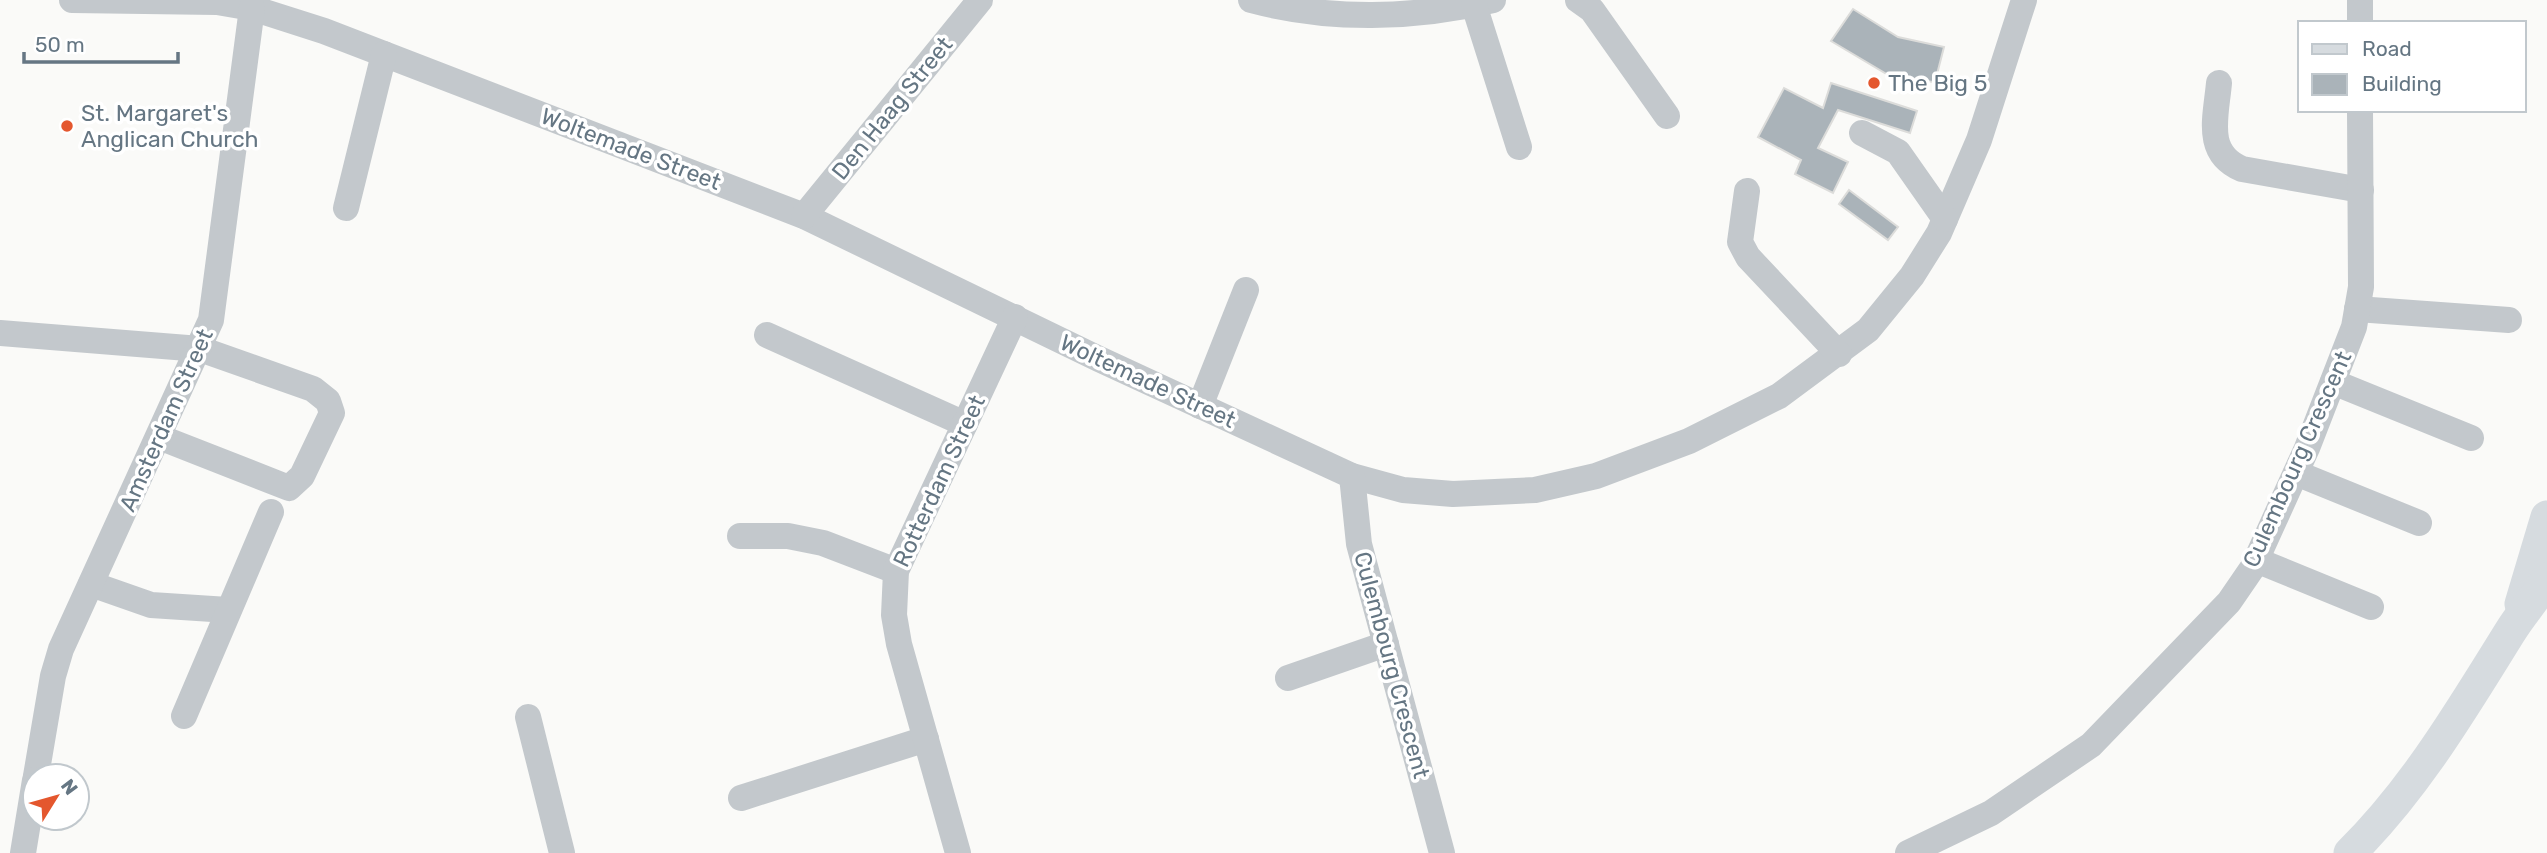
<svg xmlns="http://www.w3.org/2000/svg" width="2547" height="853" viewBox="0 0 2547 853" font-family="Rubik,sans-serif">
  <rect width="100%" height="100%" fill="#fafaf8"/>
  <g fill="#aab3b9" stroke="#dcdcda" stroke-width="2">
    <polygon points="1853,9 1898,37 1944,47 1935,82 1895,79 1831,41"/>
    <polygon points="1831,83 1917,111 1910,133 1838,110 1818,148 1848,162 1833,193 1795,174 1801,160 1758,137 1784,88 1823,108"/>
    <polygon points="1849,190 1898,227 1888,240 1839,204"/>
  </g>
  <g fill="none" stroke-linecap="round" stroke-linejoin="round">
    <g stroke="#c3c8cc" stroke-width="26">
      <polyline points="72,0 217,2 252,8 324,31 804,216 1099,359 1352,476 1403,490 1453,494 1535,490 1596,476 1689,441 1779,396 1868,330 1912,276 1939,233 1979,140 2024,0"/>
      <path d="M1251,0C1330,21 1414,19 1493,0"/>
      <polyline points="1578,0 1592,10 1667,116"/>
      <polyline points="1474,5 1519,147"/>
      <polyline points="2360,23 2360,0"/>
      <path d="M2219,83C2216,117 2204,153 2242,169L2361,190"/>
      <polyline points="1862,133 1898,152 1945,219"/>
      <polyline points="1747,191 1740,242 1748,257 1839,354"/>
      <polyline points="346,208 384,54"/>
      <polyline points="804,216 980,0"/>
      <polyline points="2357,309 2509,320"/>
      <polyline points="0,333 200,349 313,389 328,401 332,413 302,476 289,488 159,437"/>
      <polyline points="767,335 965,424"/>
      <polyline points="2333,382 2471,438"/>
      <polyline points="1200,406 1246,290"/>
      <polyline points="2296,473 2419,523"/>
      <polyline points="1352,476 1359,544 1442,853"/>
      <polyline points="740,536 788,536 823,543 896,571"/>
      <polyline points="2256,560 2371,607"/>
      <polyline points="91,584 151,605 228,610"/>
      <polyline points="1288,678 1386,644"/>
      <polyline points="184,716 271,512"/>
      <polyline points="528,717 562,853"/>
      <polyline points="36,776 53,676 61,649 211,320 252,8"/>
      <polyline points="741,798 926,739"/>
      <polyline points="23,853 35,780"/>
      <polyline points="958,853 899,644 894,615 896,571 1015,317"/>
      <polyline points="1908,853 1991,813 2091,745 2229,602 2253,567 2307,448 2354,327 2361,287 2360,110"/>
    </g>
    <g stroke="#d6dbdf" stroke-width="33">
      <polyline points="2521,604 2547,517"/>
      <path d="M2350,853C2415,789 2462,709 2510,632C2521,614 2536,598 2547,579"/>
    </g>
  </g>
  <g fill="#e4572e" stroke="#fff" stroke-width="2.5">
    <circle cx="1874" cy="83" r="7"/>
    <circle cx="67" cy="126" r="7"/>
  </g>
  <g text-anchor="middle" stroke-width="7" stroke-linejoin="round" paint-order="stroke">
    <g font-size="23" fill="#657683" stroke="#fff" text-anchor="start">
      <text x="1888" y="91">The Big 5</text>
      <text x="81" y="121">St. Margaret's<tspan x="81" dy="26">Anglican Church</tspan></text>
    </g>
    <g font-size="23" fill="#657683" stroke="#fff">
      <text transform="translate(892 108) rotate(-51)" y="8">Den Haag Street</text>
      <text transform="translate(631 149) rotate(21)" y="8">Woltemade Street</text>
      <text transform="translate(1148 381) rotate(25)" y="8">Woltemade Street</text>
      <text transform="translate(166 420) rotate(-66)" y="8">Amsterdam Street</text>
      <text transform="translate(2297 459) rotate(-66)" y="8">Culembourg Crescent</text>
      <text transform="translate(939 481) rotate(-65)" y="8">Rotterdam Street</text>
      <text transform="translate(1392 665) rotate(75)" y="8">Culembourg Crescent</text>
    </g>
  </g>
  <rect x="2298" y="21" width="228" height="91" fill="#ffffff" stroke="#c1c8cd" stroke-width="2"/>
  <rect x="2312" y="44" width="35" height="10" fill="#d6dbdf" stroke="#c1c8cd" stroke-width="2"/>
  <text x="2362" y="56" font-size="21" fill="#657683">Road</text>
  <rect x="2312" y="74" width="35" height="21" fill="#aab3b9" stroke="#c1c8cd" stroke-width="2"/>
  <text x="2362" y="91" font-size="21" fill="#657683">Building</text>
  <g transform="translate(56 797) rotate(53)"><circle r="33" fill="#ffffff" stroke="#c1c8cd" stroke-width="2"/>
  <path d="M0-5L12 26L0 18L-12 26Z" fill="#e4572e"/>
  <text y="-10" font-size="19" font-weight="bold" text-anchor="middle" fill="#657683">N</text>
  </g>
  <path d="M24 52v10h154v-10" fill="none" stroke="#657683" stroke-width="3.5"/>
  <text x="35" y="52" font-size="21" fill="#657683" stroke="#ffffff" stroke-width="5" paint-order="stroke">50 m</text>
</svg>
